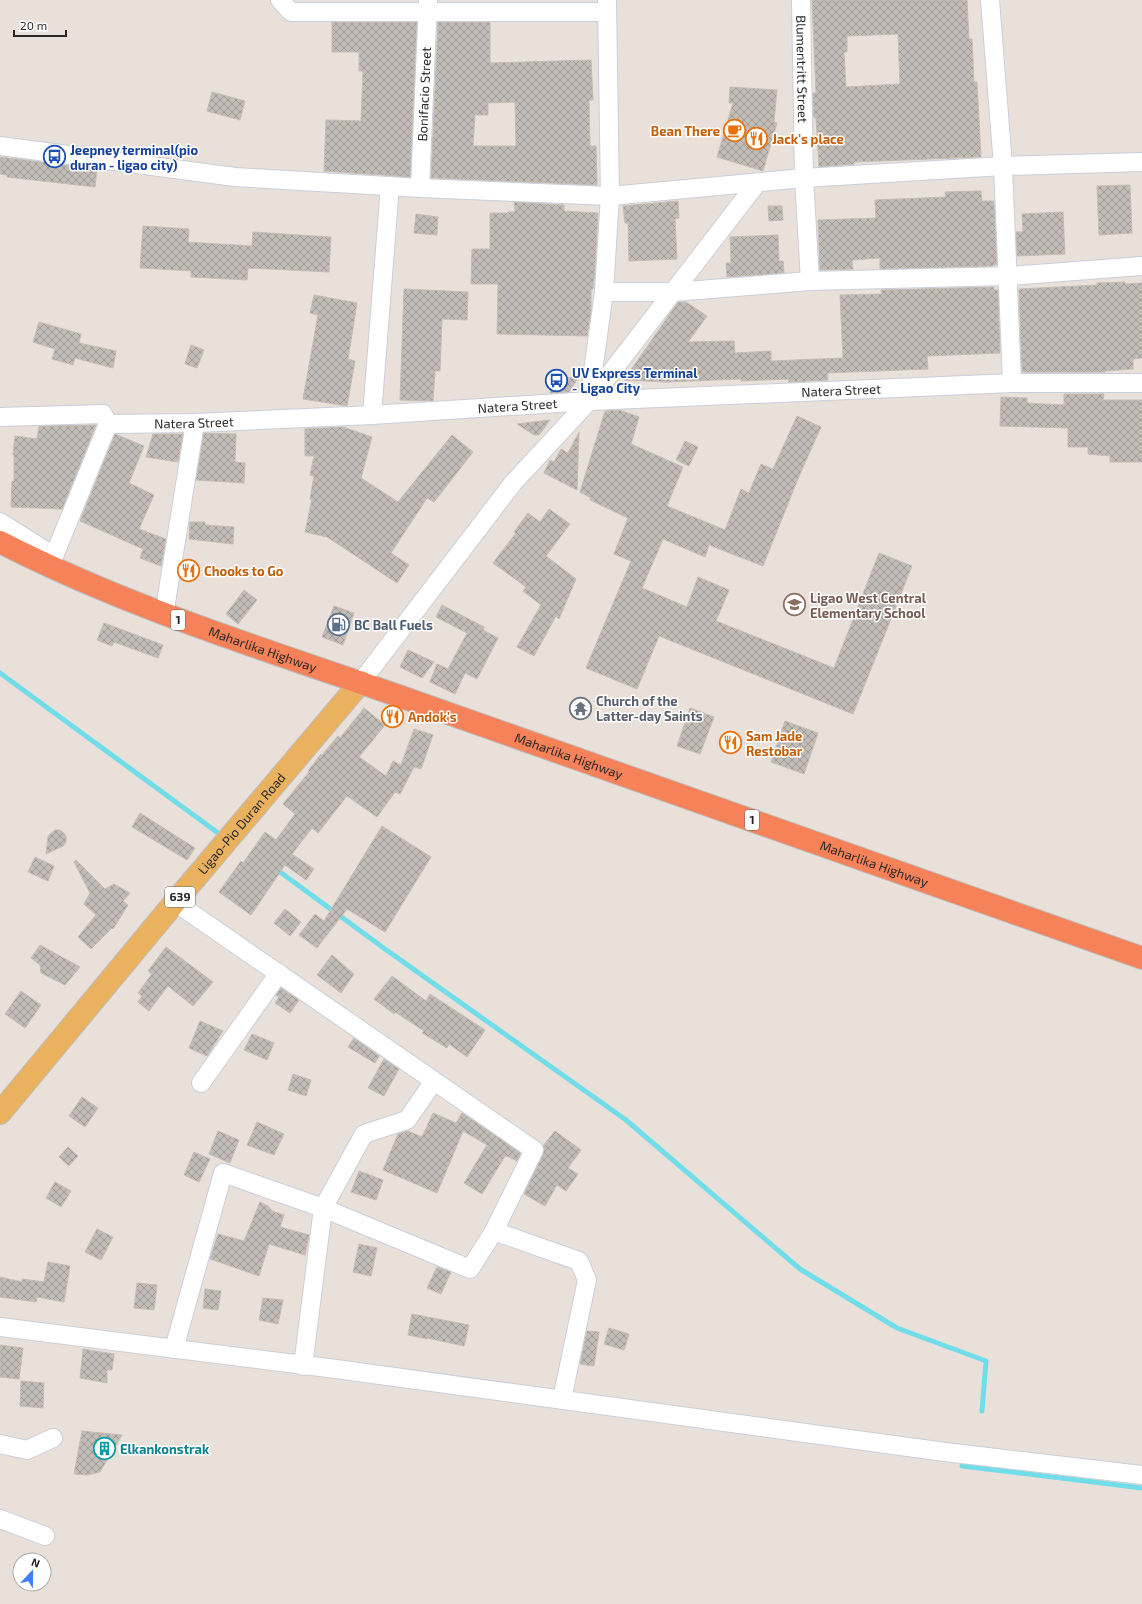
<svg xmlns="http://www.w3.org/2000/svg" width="1142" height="1604" viewBox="0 0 1142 1604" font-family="'Exo 2',sans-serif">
  <defs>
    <pattern id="building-cross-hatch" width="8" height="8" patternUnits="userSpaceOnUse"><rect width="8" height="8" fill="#c2bcb6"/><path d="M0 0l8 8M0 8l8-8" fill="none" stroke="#9e9994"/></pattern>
  </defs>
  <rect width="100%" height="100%" fill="#eae0da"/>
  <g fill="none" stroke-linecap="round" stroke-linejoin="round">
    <g stroke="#71dde8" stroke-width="5">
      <polyline points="0,673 218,833"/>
      <polyline points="276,869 385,949 626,1120 800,1269 897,1328 986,1361 982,1411"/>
      <polyline points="962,1466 1142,1488"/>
    </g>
  </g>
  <g fill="url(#building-cross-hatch)" stroke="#c5bcb4" fill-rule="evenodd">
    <path d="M812,0H967L969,39H972L974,82H977L981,157L854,162V164L819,167L816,118H814L813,102V93H816ZM898,34L900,84L846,87L844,52H847V36Z"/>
    <polygon points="332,22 417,22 410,177 324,171 326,120 361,121 363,71 359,71 359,52 332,52"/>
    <path d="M438,22H490V63L591,60L593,100H589L590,146H596L597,185L431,178ZM515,102L516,146H473L475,115H488V103Z"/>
    <polygon points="730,87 777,90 774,122 777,123 763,171 717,157 733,103 729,103"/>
    <polygon points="212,92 245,101 240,120 207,111"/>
    <polygon points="0,157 97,169 95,187 7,177 7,175 0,174"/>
    <polygon points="1130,185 1132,233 1099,235 1097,186"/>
    <polygon points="981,191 982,201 994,201 997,264 993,265 993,266 880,269 880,258 852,260 853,269 820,270 818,220 876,218 875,200 946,197 945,192"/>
    <polygon points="678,201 679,218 675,219 677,259 629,261 628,223 625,223 623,206"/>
    <polygon points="514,202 564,205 564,211 598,213 595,268 593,289 591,289 591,312 587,336 497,334 498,284 471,284 472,249 490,249 490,213 508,213 508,212 515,212"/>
    <polygon points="768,206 782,206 783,220 769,221"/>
    <polygon points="1063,212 1065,254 1017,256 1016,232 1023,232 1022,214"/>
    <polygon points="416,214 438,217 437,235 414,233"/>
    <polygon points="143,226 189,229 188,242 252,246 253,232 331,237 329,272 248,268 247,280 191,277 191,271 140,268"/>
    <polygon points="778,235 779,261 783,261 784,273 727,277 726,263 731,263 730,237"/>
    <polygon points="1125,282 1125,284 1142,283 1142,358 1133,359 1133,369 1105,371 1105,372 1022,372 1019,289 1097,285 1097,283"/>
    <polygon points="994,287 994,290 998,290 1000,353 927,356 928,369 827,373 828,380 789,382 788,379 741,381 741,379 666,382 624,380 678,302 686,302 707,316 688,342 734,341 735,353 771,351 771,361 843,358 840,295 882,294 881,290"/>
    <polygon points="404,289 468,292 467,320 442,319 440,371 435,371 433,401 400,400"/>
    <polygon points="314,295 357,303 348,359 355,361 347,406 303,399 318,315 310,313"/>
    <polygon points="39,322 81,334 79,343 116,351 113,368 75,358 73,365 52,359 55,349 33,342"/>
    <polygon points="191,345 204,350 197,368 185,364"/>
    <polygon points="551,377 578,378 569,392 554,393 550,393"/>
    <polygon points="1064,394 1104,394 1103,400 1142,400 1142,462 1110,462 1110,456 1088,454 1088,447 1068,447 1068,428 1000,426 1001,397 1027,398 1027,403 1064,405"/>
    <polygon points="619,410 639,417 631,444 683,467 667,506 725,530 741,489 749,493 761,464 773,469 797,416 821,427 800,474 763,566 709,545 705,557 663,539 642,588 687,607 698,577 729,590 716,621 834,668 879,553 912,566 853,714 659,636 637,689 586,668 631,561 614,554 628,518 590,500 591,498 580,492 605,411"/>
    <polygon points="550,420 539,435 534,435 517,424"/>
    <polygon points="96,425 62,509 11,507 12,481 14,481 14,455 13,455 15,436 37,439 39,426"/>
    <polygon points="343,427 372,437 361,478 398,502 452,435 473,452 434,502 427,498 391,553 409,565 397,583 327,537 305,532 312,499 310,499 314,476 310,475 314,456 305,456 305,429"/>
    <polygon points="579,432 577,490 544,473 550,460 554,462 561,449 568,453"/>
    <polygon points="204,433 236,434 235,462 245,463 244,483 196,480"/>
    <polygon points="115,434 144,446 129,483 154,495 139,529 166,539 161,566 140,558 143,549 80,521"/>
    <polygon points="153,434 183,434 178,462 146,457"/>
    <polygon points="685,441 698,447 689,466 676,460"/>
    <polygon points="549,509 570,524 546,556 576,579 559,619 556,616 534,656 517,647 541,605 523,591 526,587 493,563 516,533 514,532 528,513 540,522"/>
    <polygon points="190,522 205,522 205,525 234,527 233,544 189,539"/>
    <polygon points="244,590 257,600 238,624 226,614"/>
    <polygon points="442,605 484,627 483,630 498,638 477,679 465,673 455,694 430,682 437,664 448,669 467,633 436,617"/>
    <polygon points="334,606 354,613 343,645 322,637"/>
    <polygon points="104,623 163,645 158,658 114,642 112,646 97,640"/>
    <polygon points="408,650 434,662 422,678 400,667"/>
    <polygon points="364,708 385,725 359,757 386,776 393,761 401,765 414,729 433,735 421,769 414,767 400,794 395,792 377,817 347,796 318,833 312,828 292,854 314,869 306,880 285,865 251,915 219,892 241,861 243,863 265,832 276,840 295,814 283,804 309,772 308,771 321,754 322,755 338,736 340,738"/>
    <polygon points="690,708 714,717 700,754 677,746"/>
    <polygon points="785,721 818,733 804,774 771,762"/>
    <polygon points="140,813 195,848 187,860 132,827"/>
    <polygon points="382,826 431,857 385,932 347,909 317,948 299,935 315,914 324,921"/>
    <polygon points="55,830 60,830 64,833 66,837 66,842 63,846 46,854 48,836"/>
    <polygon points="35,857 54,866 48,881 28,872"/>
    <polygon points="76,860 105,889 114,884 130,893 123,901 128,905 113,929 112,928 91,949 78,937 96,915 84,904 90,893 74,862"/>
    <polygon points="285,909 301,922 290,936 274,923"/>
    <polygon points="40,945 80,967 65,985 41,973 40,965 31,958"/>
    <polygon points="166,947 213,982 193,1006 168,986 149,1011 138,1002 142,996 138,993 152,974 148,971"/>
    <polygon points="332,955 354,974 341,993 317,975"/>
    <polygon points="392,976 426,1001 430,994 485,1030 467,1057 449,1044 447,1048 422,1033 424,1031 395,1012 394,1014 374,999"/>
    <polygon points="281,988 299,1000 290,1013 275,1003 279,997 276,995"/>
    <polygon points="21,991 41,1005 25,1028 5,1014"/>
    <polygon points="200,1021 223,1031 207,1056 189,1048"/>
    <polygon points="252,1034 274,1043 267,1060 244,1050"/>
    <polygon points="354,1038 379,1056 375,1063 348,1047"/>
    <polygon points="384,1059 399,1069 384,1096 368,1088"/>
    <polygon points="293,1074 311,1080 306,1096 288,1090"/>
    <polygon points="82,1097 98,1108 85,1127 69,1116"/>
    <polygon points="433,1113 456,1123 462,1113 521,1153 517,1161 507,1156 506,1157 505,1156 482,1194 464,1183 487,1145 463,1131 437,1193 383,1170 398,1134 408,1131 422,1137"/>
    <polygon points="257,1122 284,1134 274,1155 247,1145"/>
    <polygon points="218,1131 239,1140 230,1163 209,1154"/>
    <polygon points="555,1131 581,1150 568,1168 578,1174 566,1191 557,1185 545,1206 524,1194 543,1155 543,1146"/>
    <polygon points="68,1147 78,1156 69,1166 59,1157"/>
    <polygon points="194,1152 210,1159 199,1182 184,1175"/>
    <polygon points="359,1171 383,1180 376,1200 351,1192"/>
    <polygon points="55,1182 71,1191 61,1207 46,1198"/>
    <polygon points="260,1202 268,1206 272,1211 284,1215 280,1227 309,1235 305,1255 269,1244 259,1276 210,1259 218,1234 244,1241"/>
    <polygon points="97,1229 113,1237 101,1260 85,1252"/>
    <polygon points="359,1244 377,1248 371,1276 353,1272"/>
    <polygon points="48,1262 70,1266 64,1302 37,1297 36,1302 0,1297 0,1277 22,1282 22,1279 44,1282"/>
    <polygon points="437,1267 451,1272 441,1294 427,1288"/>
    <polygon points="137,1283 157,1285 154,1310 134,1308"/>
    <polygon points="205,1289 221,1291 218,1310 203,1308"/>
    <polygon points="263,1298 283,1300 278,1324 259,1320"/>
    <polygon points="412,1314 469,1325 464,1346 427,1338 427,1339 408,1335"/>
    <polygon points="609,1328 629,1334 624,1350 604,1344"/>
    <polygon points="587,1331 599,1332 594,1366 580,1364"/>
    <polygon points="0,1345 23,1348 19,1379 0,1377"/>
    <polygon points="83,1349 114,1354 112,1370 107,1370 107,1383 80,1378"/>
    <polygon points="21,1381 44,1383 43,1408 20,1406"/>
    <polygon points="82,1431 122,1435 100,1472 87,1475 74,1474"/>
  </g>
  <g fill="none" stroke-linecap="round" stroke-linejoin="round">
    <defs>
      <g id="minor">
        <polyline points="280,0 291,12 607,12"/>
        <path id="s1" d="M801,0L804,178L810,281"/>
        <polyline points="990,0 1003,166 1012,383"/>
        <polyline points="0,146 235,177 420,188 610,196 804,178 1003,166 1142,162"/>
        <path id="s2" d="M420,188L428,0"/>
        <polyline points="604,292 674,292 810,281 1008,276 1142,266"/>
        <polyline points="589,400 604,292 610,196 607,0"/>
        <polyline points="372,415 390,186"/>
        <polyline points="0,417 103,414 108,424"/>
        <path id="s3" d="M108,424L195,423L372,415L589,401L1012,383H1142"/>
        <polyline points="0,522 54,556 108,424"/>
        <polyline points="164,615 195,423"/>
        <polyline points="361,682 513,483 589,401 757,183"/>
        <polyline points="175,902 534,1150 494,1231"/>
        <polyline points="434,1081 407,1120 364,1134 323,1208 470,1269 494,1231 579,1261 587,1280 562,1399"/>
        <polyline points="201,1083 279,973"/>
        <polyline points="0,1327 336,1369 945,1452 1142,1475"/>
        <polyline points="174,1349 223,1173 323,1208 303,1366"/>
        <polyline points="0,1444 27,1450 53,1438"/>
        <polyline points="0,1519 45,1536"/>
      </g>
      <g id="major">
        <path id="s4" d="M0,1113L175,902L361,682"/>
      </g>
      <g id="highway">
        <path id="s5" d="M0,542C138,613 288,656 433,708C670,791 906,875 1142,958"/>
      </g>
    </defs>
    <use href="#minor" stroke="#c8cfda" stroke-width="20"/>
    <use href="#major" stroke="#bebebe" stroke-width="24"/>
    <use href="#highway" stroke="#bebebe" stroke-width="24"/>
    <use href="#minor" stroke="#fff" stroke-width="18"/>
    <use href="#major" stroke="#eab25f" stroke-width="22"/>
    <use href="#highway" stroke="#f68259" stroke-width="22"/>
  </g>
  <defs>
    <symbol id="cafe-ring" viewBox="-11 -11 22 22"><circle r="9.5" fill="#fff" stroke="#e8710a" stroke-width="1.5"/><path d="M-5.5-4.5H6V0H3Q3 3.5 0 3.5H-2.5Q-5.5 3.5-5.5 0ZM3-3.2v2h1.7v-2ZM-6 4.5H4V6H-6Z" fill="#e8710a"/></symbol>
    <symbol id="restaurant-ring" viewBox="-11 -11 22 22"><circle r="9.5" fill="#fff" stroke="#e8710a" stroke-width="1.5"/><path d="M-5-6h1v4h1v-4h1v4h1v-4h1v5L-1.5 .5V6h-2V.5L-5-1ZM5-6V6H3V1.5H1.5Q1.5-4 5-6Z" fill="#e8710a"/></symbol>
    <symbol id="bus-ring" viewBox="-11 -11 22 22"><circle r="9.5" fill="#fff" stroke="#1a4fb4" stroke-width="1.5"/><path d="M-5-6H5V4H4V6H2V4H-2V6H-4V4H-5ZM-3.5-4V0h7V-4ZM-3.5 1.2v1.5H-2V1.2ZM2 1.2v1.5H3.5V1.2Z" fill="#1a4fb4"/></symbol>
    <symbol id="school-ring" viewBox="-11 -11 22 22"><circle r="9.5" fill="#fff" stroke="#8d6e63" stroke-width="1.5"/><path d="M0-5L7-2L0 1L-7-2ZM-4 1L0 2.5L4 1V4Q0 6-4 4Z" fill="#8d6e63"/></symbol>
    <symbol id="fuel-ring" viewBox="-11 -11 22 22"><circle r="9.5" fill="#fff" stroke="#5c6f8a" stroke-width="1.5"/><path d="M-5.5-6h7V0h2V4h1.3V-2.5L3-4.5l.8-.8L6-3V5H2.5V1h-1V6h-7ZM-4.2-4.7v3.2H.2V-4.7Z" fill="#5c6f8a"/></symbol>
    <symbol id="temple-ring" viewBox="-11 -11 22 22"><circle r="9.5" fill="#fff" stroke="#6b7280" stroke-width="1.5"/><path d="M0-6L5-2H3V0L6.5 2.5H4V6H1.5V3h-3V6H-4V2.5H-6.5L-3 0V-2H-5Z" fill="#6b7280"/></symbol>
    <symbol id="building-ring" viewBox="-11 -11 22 22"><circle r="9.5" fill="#fff" stroke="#0f9aa8" stroke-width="1.5"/><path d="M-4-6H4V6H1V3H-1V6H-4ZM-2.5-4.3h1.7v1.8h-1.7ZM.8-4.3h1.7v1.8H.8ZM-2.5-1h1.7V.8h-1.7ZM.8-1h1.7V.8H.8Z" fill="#0f9aa8"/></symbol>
  </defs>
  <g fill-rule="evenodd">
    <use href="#cafe-ring" x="722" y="118" width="25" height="25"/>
    <use href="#restaurant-ring" x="744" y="126" width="25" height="25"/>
    <use href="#bus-ring" x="42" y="144" width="25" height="25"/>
    <use href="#bus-ring" x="544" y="368" width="25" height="25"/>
    <use href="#restaurant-ring" x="176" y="558" width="25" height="25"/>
    <use href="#school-ring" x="782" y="592" width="25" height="25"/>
    <use href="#fuel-ring" x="326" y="612" width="25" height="25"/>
    <use href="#temple-ring" x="568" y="696" width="25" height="25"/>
    <use href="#restaurant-ring" x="380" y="704" width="25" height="25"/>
    <use href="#restaurant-ring" x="718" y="730" width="25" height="25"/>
    <use href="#building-ring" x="92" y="1436" width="25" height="25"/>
  </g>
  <g text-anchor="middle" stroke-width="3" stroke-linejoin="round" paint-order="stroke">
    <g fill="#fff" stroke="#686868" stroke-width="1">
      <rect x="171" y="610" width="14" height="20" rx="3"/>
      <rect x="745" y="810" width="14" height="20" rx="3"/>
      <rect x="165" y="887" width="30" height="20" rx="3"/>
    </g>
    <g font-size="12" font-weight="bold" fill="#282828">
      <text x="178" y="624">1</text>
      <text x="752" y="824">1</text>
      <text x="180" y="901">639</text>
    </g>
    <g font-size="13" fill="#282828" stroke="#fff">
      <text dy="5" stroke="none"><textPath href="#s1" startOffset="69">Blumentritt Street</textPath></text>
      <text dy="5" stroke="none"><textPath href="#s2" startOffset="94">Bonifacio Street</textPath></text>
      <text dy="5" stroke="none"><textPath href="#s3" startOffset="734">Natera Street</textPath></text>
      <text dy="5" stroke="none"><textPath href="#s3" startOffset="410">Natera Street</textPath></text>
      <text dy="5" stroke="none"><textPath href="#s3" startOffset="86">Natera Street</textPath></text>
      <text dy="5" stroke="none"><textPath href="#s5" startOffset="284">Maharlika Highway</textPath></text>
      <text dy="5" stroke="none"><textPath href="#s5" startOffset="608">Maharlika Highway</textPath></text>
      <text dy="5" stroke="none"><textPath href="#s4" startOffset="377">Ligao-Pio Duran Road</textPath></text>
      <text dy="5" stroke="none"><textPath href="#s5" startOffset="932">Maharlika Highway</textPath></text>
    </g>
    <g font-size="13" font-weight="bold" fill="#c56008" stroke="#fff" text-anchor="start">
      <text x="720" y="136" text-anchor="end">Bean There</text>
      <text x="772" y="144">Jack's place</text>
      <text x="204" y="576">Chooks to Go</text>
      <text x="408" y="722">Andok's</text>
      <text x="746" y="741">Sam Jade<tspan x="746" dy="15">Restobar</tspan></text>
    </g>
    <g font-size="13" font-weight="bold" fill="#164399" stroke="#fff" text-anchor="start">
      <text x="70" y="155">Jeepney terminal(pio<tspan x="70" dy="15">duran - ligao city)</tspan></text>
      <text x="572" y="378">UV Express Terminal<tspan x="572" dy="15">- Ligao City</tspan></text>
    </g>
    <g font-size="13" font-weight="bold" fill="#785e54" stroke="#fff" text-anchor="start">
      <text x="810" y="603">Ligao West Central<tspan x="810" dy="15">Elementary School</tspan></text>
    </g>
    <g font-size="13" font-weight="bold" fill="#4e5e75" stroke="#fff" text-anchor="start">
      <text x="354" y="630">BC Ball Fuels</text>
    </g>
    <g font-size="13" font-weight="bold" fill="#5b616d" stroke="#fff" text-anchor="start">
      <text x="596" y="706">Church of the<tspan x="596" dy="15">Latter-day Saints</tspan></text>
    </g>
    <g font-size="13" font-weight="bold" fill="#0d838f" stroke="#fff" text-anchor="start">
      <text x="120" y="1454">Elkankonstrak</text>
    </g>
  </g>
  <g transform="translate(32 1572) rotate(22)"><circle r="19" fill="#ffffff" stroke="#a9a9a9"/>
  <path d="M0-3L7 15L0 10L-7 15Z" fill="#407ff1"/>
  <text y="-6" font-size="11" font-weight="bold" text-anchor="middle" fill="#282828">N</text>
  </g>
  <path d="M14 30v6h52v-6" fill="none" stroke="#282828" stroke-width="2"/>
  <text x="20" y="30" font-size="12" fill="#282828" stroke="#ffffff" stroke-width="3" paint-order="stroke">20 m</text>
</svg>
